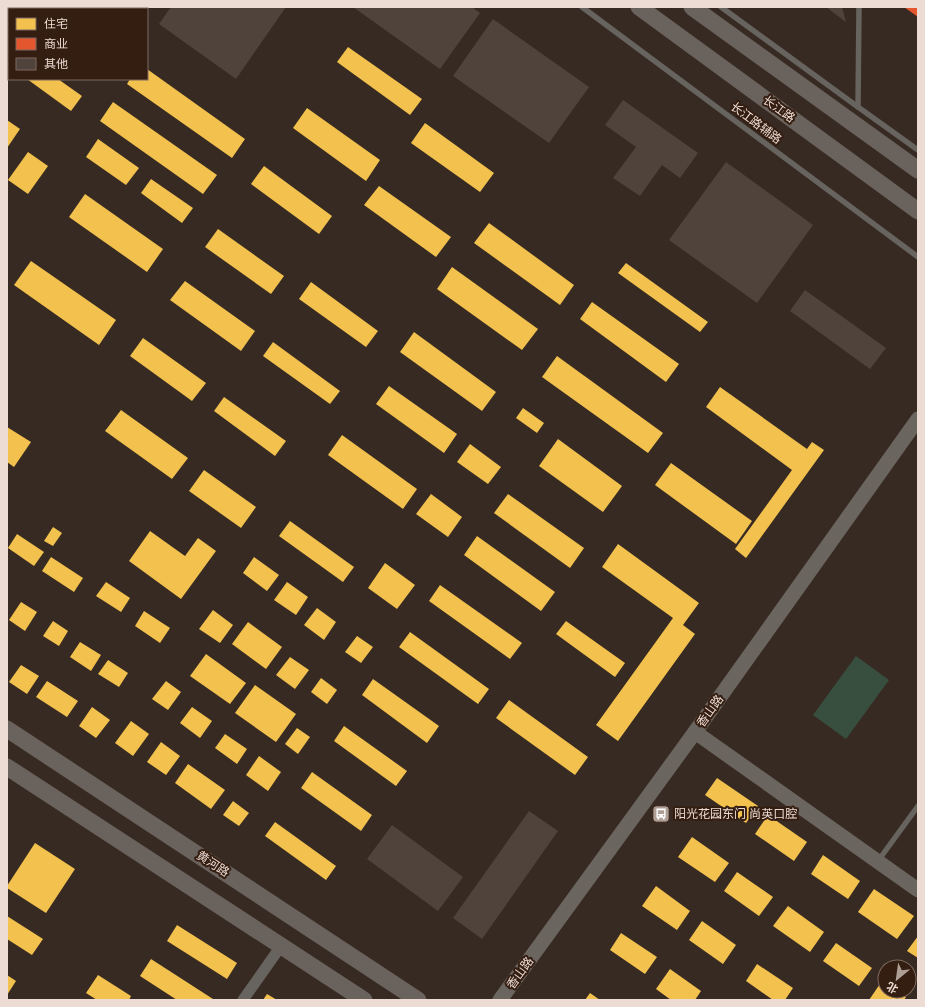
<svg xmlns="http://www.w3.org/2000/svg" width="925" height="1007" viewBox="0 0 925 1007" font-family="Helvetica,'Noto Sans SC',sans-serif">
  <rect width="100%" height="100%" fill="#372a22"/>
  <polygon fill="#384f3f" points="856,656 889,680 846,739 813,715"/>
  <g fill="#f2c14e">
    <polygon points="21,7 58,7 61,9 24,9"/>
    <polygon points="7,43 9,44 9,67 7,65"/>
    <polygon points="348,47 422,99 410,115 337,62"/>
    <polygon points="147,69 245,139 232,158 127,84 130,79 147,79"/>
    <polygon points="27,79 58,79 82,96 71,111"/>
    <polygon points="113,102 217,175 203,194 100,121"/>
    <polygon points="307,108 380,160 366,181 293,128"/>
    <polygon points="7,120 20,129 7,148"/>
    <polygon points="425,123 494,173 480,192 411,143"/>
    <polygon points="98,139 139,168 126,185 86,157"/>
    <polygon points="28,152 48,166 28,194 8,180"/>
    <polygon points="264,166 332,216 319,234 251,184"/>
    <polygon points="151,179 193,208 182,223 141,193"/>
    <polygon points="379,186 451,237 436,257 364,205"/>
    <polygon points="85,194 163,249 147,272 69,217"/>
    <polygon points="489,223 574,285 560,305 474,243"/>
    <polygon points="218,229 284,276 271,294 205,247"/>
    <polygon points="31,261 116,320 99,345 14,285"/>
    <polygon points="626,263 708,322 700,332 618,273"/>
    <polygon points="452,267 538,329 522,350 437,289"/>
    <polygon points="185,281 255,331 241,351 170,300"/>
    <polygon points="311,282 378,331 366,347 299,299"/>
    <polygon points="592,302 679,364 666,382 580,319"/>
    <polygon points="414,332 496,392 482,411 400,352"/>
    <polygon points="143,338 206,383 192,401 130,356"/>
    <polygon points="273,342 340,391 330,404 263,356"/>
    <polygon points="557,356 663,433 648,453 542,377"/>
    <polygon points="389,386 457,434 444,453 376,404"/>
    <polygon points="720,387 807,449 812,442 824,450 746,558 735,549 792,470 706,407"/>
    <polygon points="224,397 286,441 275,456 214,411"/>
    <polygon points="523,408 544,423 537,433 516,418"/>
    <polygon points="121,410 188,458 172,479 105,431"/>
    <polygon points="7,427 31,442 14,467 7,462"/>
    <polygon points="342,435 417,489 403,509 328,455"/>
    <polygon points="558,439 622,486 603,512 539,466"/>
    <polygon points="470,444 501,467 488,484 457,462"/>
    <polygon points="671,463 752,521 736,544 655,485"/>
    <polygon points="204,470 256,507 241,528 189,491"/>
    <polygon points="431,494 462,517 448,537 416,514"/>
    <polygon points="508,494 584,548 570,568 494,513"/>
    <polygon points="290,521 354,567 343,582 279,536"/>
    <polygon points="53,527 62,533 53,546 44,541"/>
    <polygon points="150,531 185,556 198,538 216,551 181,599 129,561"/>
    <polygon points="17,534 44,552 34,566 8,548"/>
    <polygon points="477,536 555,592 541,611 464,555"/>
    <polygon points="618,544 699,603 683,625 695,634 618,741 596,725 673,618 602,567"/>
    <polygon points="51,557 83,578 74,592 42,571"/>
    <polygon points="254,557 279,575 267,591 243,573"/>
    <polygon points="385,563 415,585 397,609 368,588"/>
    <polygon points="106,582 130,598 121,612 96,596"/>
    <polygon points="287,582 308,597 296,615 274,600"/>
    <polygon points="440,585 522,643 510,659 429,601"/>
    <polygon points="21,602 37,612 25,631 9,620"/>
    <polygon points="317,608 336,622 324,640 304,625"/>
    <polygon points="213,610 233,625 220,643 199,629"/>
    <polygon points="144,611 170,628 160,643 135,626"/>
    <polygon points="53,621 68,631 59,646 43,636"/>
    <polygon points="566,621 625,663 615,677 556,634"/>
    <polygon points="248,622 282,647 266,669 232,644"/>
    <polygon points="410,632 489,689 478,704 399,647"/>
    <polygon points="357,636 373,647 361,663 345,652"/>
    <polygon points="80,642 101,655 91,671 70,657"/>
    <polygon points="206,654 246,683 230,704 190,676"/>
    <polygon points="290,657 309,670 295,689 276,675"/>
    <polygon points="108,660 128,673 119,687 98,674"/>
    <polygon points="21,665 39,676 27,694 9,682"/>
    <polygon points="321,678 337,690 327,704 311,692"/>
    <polygon points="373,679 439,726 427,743 362,695"/>
    <polygon points="47,681 78,701 67,717 36,697"/>
    <polygon points="166,681 181,692 168,710 152,699"/>
    <polygon points="255,685 296,714 276,742 235,713"/>
    <polygon points="509,700 588,757 575,775 496,718"/>
    <polygon points="92,707 110,720 96,738 79,726"/>
    <polygon points="192,707 212,721 200,738 180,723"/>
    <polygon points="131,721 149,734 133,756 115,743"/>
    <polygon points="344,726 407,771 396,786 334,741"/>
    <polygon points="297,728 310,737 298,754 285,744"/>
    <polygon points="225,734 247,749 237,764 215,748"/>
    <polygon points="161,742 180,756 166,775 147,762"/>
    <polygon points="259,756 281,772 268,791 246,775"/>
    <polygon points="188,764 225,790 211,809 175,783"/>
    <polygon points="312,772 372,815 361,831 301,788"/>
    <polygon points="717,778 758,806 746,823 705,795"/>
    <polygon points="233,801 249,813 239,826 223,815"/>
    <polygon points="768,815 807,842 794,861 755,834"/>
    <polygon points="275,822 336,866 326,880 265,836"/>
    <polygon points="692,837 729,863 715,882 678,857"/>
    <polygon points="35,843 75,869 46,913 7,888 7,886"/>
    <polygon points="823,855 860,881 848,899 811,874"/>
    <polygon points="737,872 773,897 759,916 724,891"/>
    <polygon points="656,886 690,911 677,930 642,906"/>
    <polygon points="874,889 914,916 897,939 858,912"/>
    <polygon points="788,906 824,932 810,952 773,926"/>
    <polygon points="7,916 43,939 32,955 7,939"/>
    <polygon points="702,921 736,945 723,964 689,940"/>
    <polygon points="177,925 237,963 227,979 167,941"/>
    <polygon points="621,933 657,957 645,974 610,950"/>
    <polygon points="918,936 918,958 907,951"/>
    <polygon points="836,943 872,968 859,986 823,961"/>
    <polygon points="151,959 213,999 212,1000 177,1000 140,976"/>
    <polygon points="757,964 793,988 785,1000 773,1000 746,981"/>
    <polygon points="670,969 701,991 695,1000 671,1000 656,989"/>
    <polygon points="7,975 16,981 7,995"/>
    <polygon points="98,975 131,996 129,1000 97,1000 86,993"/>
    <polygon points="882,981 885,982 885,991 897,991 906,997 904,1000 869,1000"/>
    <polygon points="590,993 600,1000 585,1000"/>
    <polygon points="267,994 277,1000 263,1000"/>
  </g>
  <polygon fill="#e4572e" points="904,7 918,7 918,17"/>
  <g fill="#50433c">
    <polygon points="171,7 286,7 236,79 159,24"/>
    <polygon points="353,7 472,7 480,13 440,69"/>
    <polygon points="826,7 842,7 846,22"/>
    <polygon points="493,19 589,87 549,143 453,76"/>
    <polygon points="623,100 698,153 680,178 662,165 640,196 613,178 636,147 605,125"/>
    <polygon points="726,162 813,225 757,303 669,240"/>
    <polygon points="805,290 886,348 870,369 790,311"/>
    <polygon points="529,811 558,831 482,939 453,918"/>
    <polygon points="392,825 463,877 438,911 367,859"/>
  </g>
  <g fill="none" stroke-linecap="round" stroke-linejoin="round">
    <g stroke="#67635e" stroke-width="5.5">
      <polyline points="582,7 918,257"/>
      <polyline points="721,7 858,107 918,150"/>
      <polyline points="858,107 859,7"/>
      <polyline points="878,861 918,806"/>
    </g>
    <polyline stroke="#67635e" stroke-width="11" points="243,1000 281,946"/>
    <g stroke="#6a655e" stroke-width="15">
      <polyline points="695,732 918,890"/>
      <polyline points="500,1000 695,732 918,419"/>
    </g>
    <g stroke="#6a625c" stroke-width="17">
      <polyline points="639,7 918,211"/>
      <polyline points="692,7 918,170"/>
      <polyline points="7,729 418,1000"/>
      <polyline points="7,767 364,1000"/>
    </g>
  </g>
  <defs>
    <symbol id="bus-square" viewBox="-11 -11 22 22"><rect x="-9" y="-9" width="18" height="18" rx="4" fill="#ad9e96" stroke="#341d11"/><path d="M-5-6H5V4H4V6H2V4H-2V6H-4V4H-5ZM-3.5-4V0h7V-4ZM-3.5 1.2v1.5H-2V1.2ZM2 1.2v1.5H3.5V1.2Z" fill="#fff"/></symbol>
  </defs>
  <g fill-rule="evenodd">
    <use href="#bus-square" x="651" y="804" width="20" height="20"/>
  </g>
  <g text-anchor="middle" stroke-width="4" stroke-linejoin="round" paint-order="stroke">
    <g font-size="12" fill="#eddcd4" stroke="#341d11">
      <text transform="translate(779 109) rotate(36)" y="4">长江路</text>
      <text transform="translate(756 123) rotate(37)" y="4">长江路辅路</text>
      <text transform="translate(710 711) rotate(-54)" y="4">香山路</text>
      <text transform="translate(213 864) rotate(33)" y="4">黄河路</text>
      <text transform="translate(520 973) rotate(-54)" y="4">香山路</text>
    </g>
    <g font-size="12" fill="#eddcd4" stroke="#341d11" text-anchor="start">
      <text x="674" y="818">阳光花园东门 尚英口腔</text>
    </g>
  </g>
  <rect width="925" height="1007" fill="none" stroke="#eddcd4" stroke-width="16"/>
  <rect x="8" y="8" width="140" height="72" fill="#341d11" stroke="#7e695f"/>
  <rect x="16" y="18" width="20" height="12" fill="#f2c14e" stroke="#7e695f"/>
  <text x="44" y="28" font-size="12" fill="#eddcd4">住宅</text>
  <rect x="16" y="38" width="20" height="12" fill="#e4572e" stroke="#7e695f"/>
  <text x="44" y="48" font-size="12" fill="#eddcd4">商业</text>
  <rect x="16" y="58" width="20" height="12" fill="#50433c" stroke="#7e695f"/>
  <text x="44" y="68" font-size="12" fill="#eddcd4">其他</text>
  <g transform="translate(897 979) rotate(209)"><circle r="19" fill="#341d11" stroke="#7e695f"/>
  <path d="M0-3L7 15L0 10L-7 15Z" fill="#ad9e96"/>
  <text y="-6" font-size="11" font-weight="bold" text-anchor="middle" fill="#eddcd4">北</text>
  </g>
</svg>
